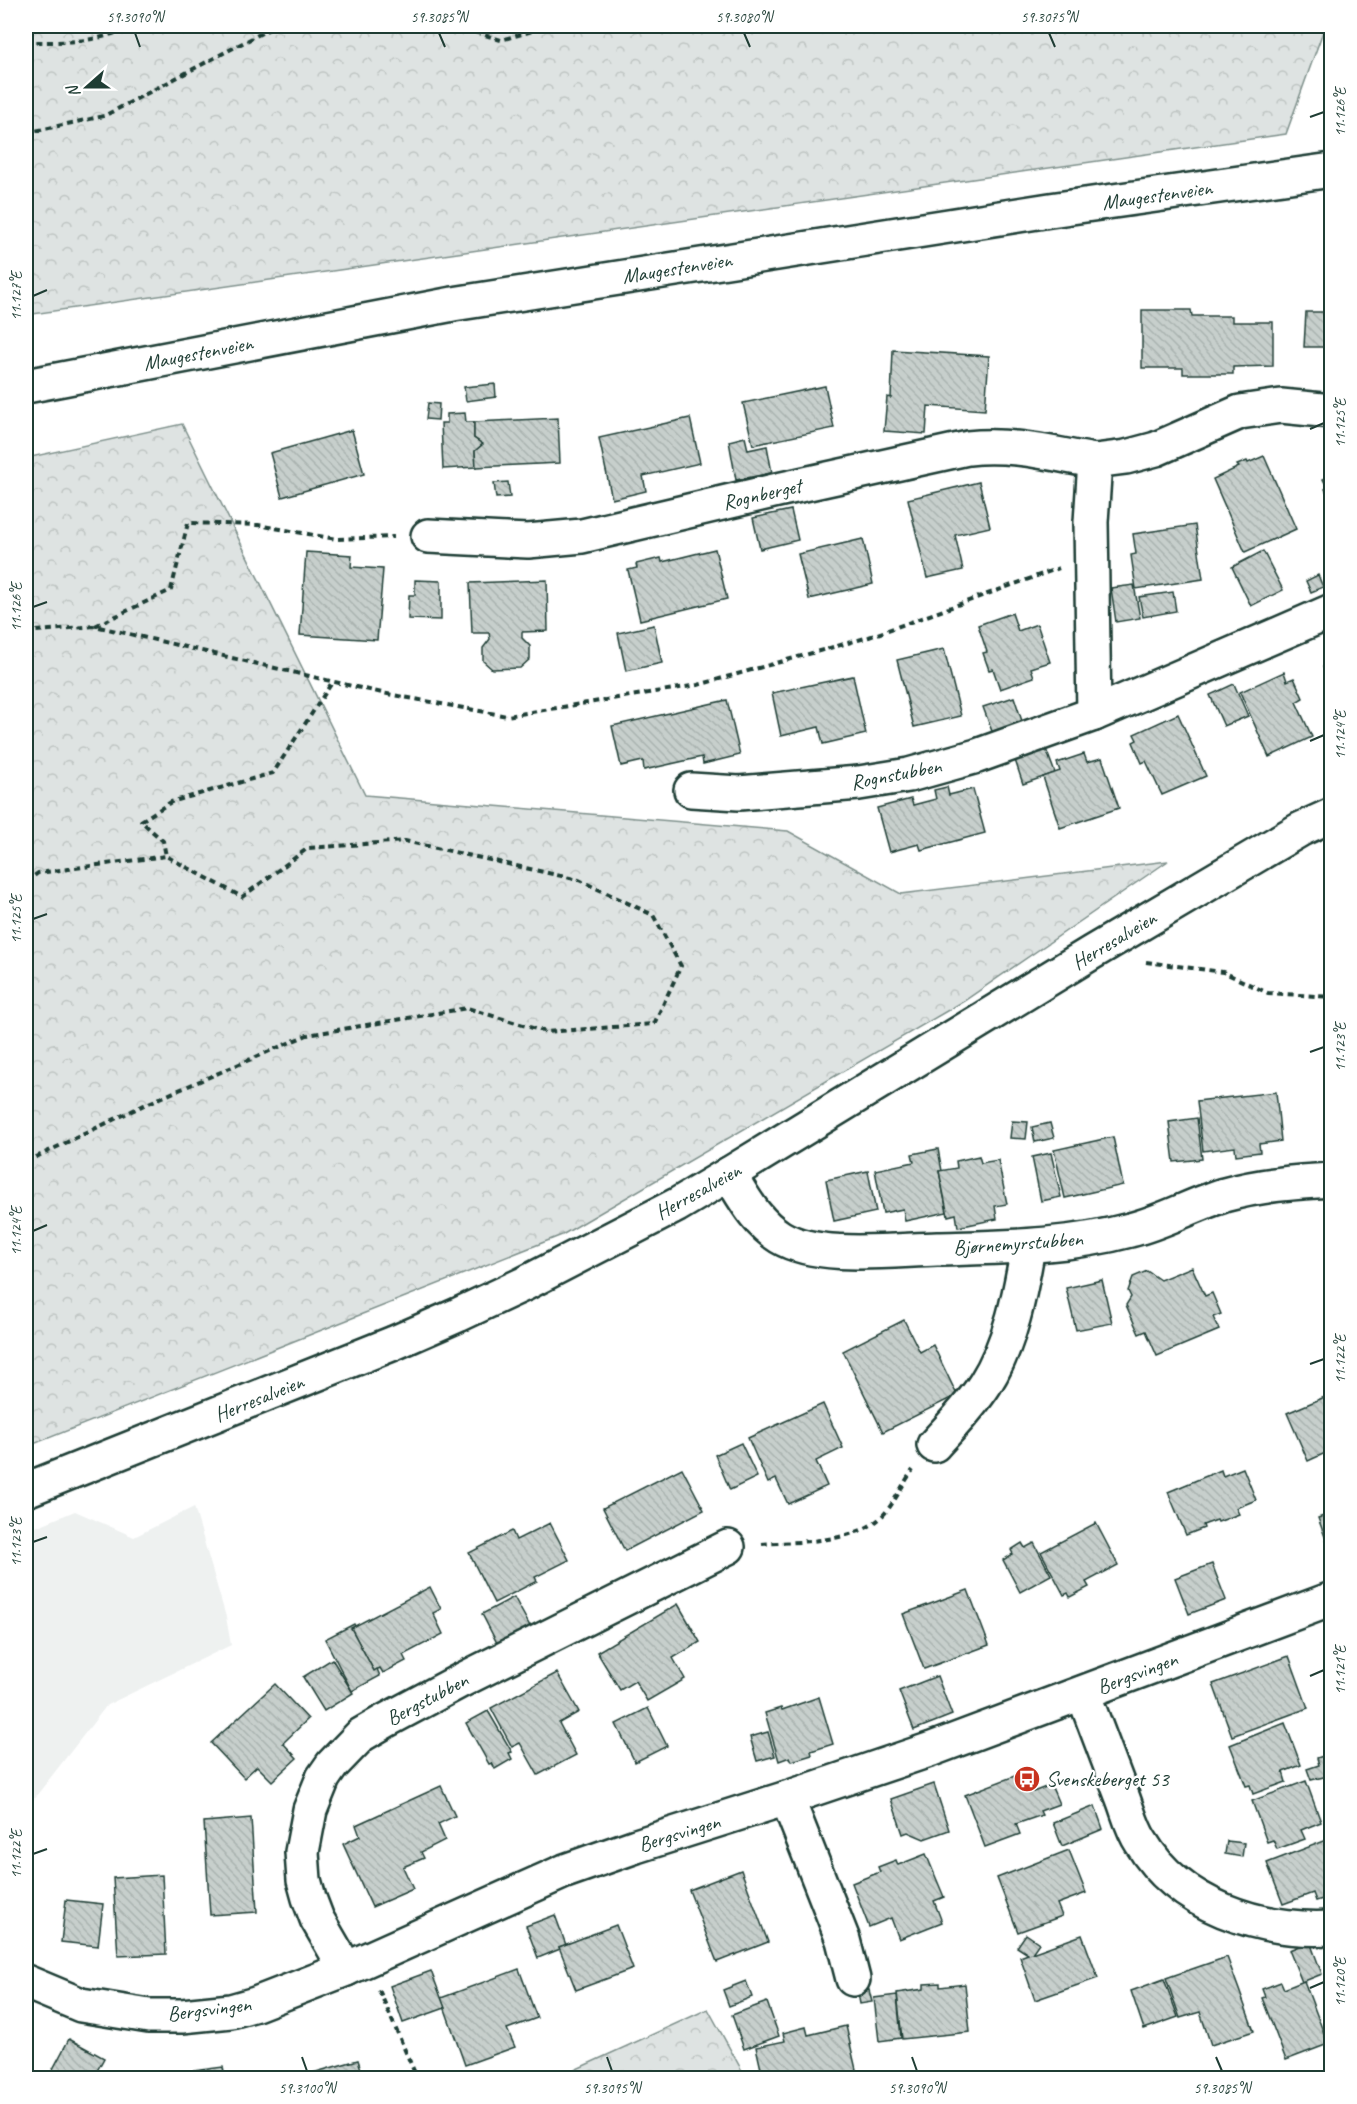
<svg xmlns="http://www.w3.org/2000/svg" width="1357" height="2104" viewBox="0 0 1357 2104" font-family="Caveat,sans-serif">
  <defs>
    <pattern id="forest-crowns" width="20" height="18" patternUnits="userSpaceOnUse" patternTransform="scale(1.5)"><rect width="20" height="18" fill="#dee3e2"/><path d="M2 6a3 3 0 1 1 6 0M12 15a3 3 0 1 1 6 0" fill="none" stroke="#bec4c2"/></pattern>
    <pattern id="building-back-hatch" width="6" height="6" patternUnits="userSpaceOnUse" patternTransform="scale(1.5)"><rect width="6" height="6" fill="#c7cfcc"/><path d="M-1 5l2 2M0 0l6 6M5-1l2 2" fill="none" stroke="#aab3b0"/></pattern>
  </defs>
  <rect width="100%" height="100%" fill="#fff"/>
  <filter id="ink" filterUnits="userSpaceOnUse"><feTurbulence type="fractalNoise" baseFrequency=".0167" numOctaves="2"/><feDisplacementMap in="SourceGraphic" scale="12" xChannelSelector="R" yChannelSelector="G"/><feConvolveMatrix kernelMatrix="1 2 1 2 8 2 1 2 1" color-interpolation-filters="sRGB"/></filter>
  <g filter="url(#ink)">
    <polygon fill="#eef1f0" points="194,1507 226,1617 231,1645 107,1705 26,1809 26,1531 75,1511 134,1537"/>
    <g fill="url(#forest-crowns)" stroke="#7e908b" stroke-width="1.5">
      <polygon points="26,26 1325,26 1286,134 26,315"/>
      <polygon points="182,424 365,795 788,831 901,894 1168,861 964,1001 562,1235 26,1447 26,458"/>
      <polygon points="708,2009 746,2078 557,2078"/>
    </g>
    <g fill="url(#building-back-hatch)" stroke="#1f3d34" stroke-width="1.5">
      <polygon points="1142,310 1191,310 1192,316 1232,316 1232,322 1273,322 1273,366 1233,367 1233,374 1183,374 1183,368 1142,368"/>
      <polygon points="1306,312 1329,312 1328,347 1304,347"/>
      <polygon points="893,350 989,356 985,410 928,406 926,434 884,431 887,397 891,398"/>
      <polygon points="495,384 496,397 466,401 464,387"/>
      <polygon points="825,386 834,428 753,445 743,403"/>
      <polygon points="428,403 439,404 438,420 426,419"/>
      <polygon points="465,413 466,422 474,422 474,438 483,444 475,451 476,467 443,469 441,423 447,423 447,414"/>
      <polygon points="558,418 560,463 476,467 475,451 483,444 474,438 474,422"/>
      <polygon points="690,418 700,463 643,476 646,491 612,499 599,438"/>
      <polygon points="352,430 364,474 282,497 270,453"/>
      <polygon points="745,437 748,450 767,446 772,473 736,480 729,441"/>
      <polygon points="1264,456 1296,529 1245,552 1213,479 1239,467 1237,465 1247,461 1248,463"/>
      <polygon points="1332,475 1332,503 1325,489 1327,487 1323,479"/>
      <polygon points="508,482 510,497 496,498 494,483"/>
      <polygon points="979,482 990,527 955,535 963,570 927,578 908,499"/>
      <polygon points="791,510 798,540 760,549 753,518"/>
      <polygon points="1195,525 1203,579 1136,589 1131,555 1136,554 1133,534"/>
      <polygon points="863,539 873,584 809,599 798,554"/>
      <polygon points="715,549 727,599 640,620 628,570 637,568 636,564 661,558 662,562"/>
      <polygon points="1263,551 1283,590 1251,606 1232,567"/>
      <polygon points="306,552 352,555 351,567 383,569 377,640 300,635"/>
      <polygon points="1318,575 1323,587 1311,592 1306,581"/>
      <polygon points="415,580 441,581 441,620 408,619 409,595 415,595"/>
      <polygon points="547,580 548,631 522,632 522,638 530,646 530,659 520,668 492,669 483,661 483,648 490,639 489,633 472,633 470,583"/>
      <polygon points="1134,585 1140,618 1116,622 1111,588"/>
      <polygon points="1173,592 1176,611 1143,617 1139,597"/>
      <polygon points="1012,613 1018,631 1037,624 1050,662 1031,668 1034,677 1000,689 993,669 989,670 983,653 987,652 978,625"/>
      <polygon points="654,625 662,663 626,671 618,633"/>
      <polygon points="944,649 961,716 914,727 897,660"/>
      <polygon points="1332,663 1332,685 1323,667"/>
      <polygon points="1284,672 1287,681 1294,678 1303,698 1296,702 1312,737 1269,757 1240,692"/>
      <polygon points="853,676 866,734 823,744 819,727 781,736 772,693"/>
      <polygon points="1234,684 1248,716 1224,726 1210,695"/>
      <polygon points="1014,697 1023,724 993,734 983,707"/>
      <polygon points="727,700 740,755 703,764 702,757 644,770 643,761 621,766 612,726"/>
      <polygon points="1178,714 1206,776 1162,795 1146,761 1142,763 1133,742 1137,740 1134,734"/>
      <polygon points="1046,749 1055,773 1023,784 1015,760"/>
      <polygon points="1084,754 1087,762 1102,758 1119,808 1060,828 1043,777 1060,771 1057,763"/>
      <polygon points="947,787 949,795 973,789 985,833 921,850 919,844 889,852 877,808 911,799 913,805 936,799 934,790"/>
      <polygon points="1276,1092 1281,1141 1259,1144 1260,1152 1236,1155 1235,1147 1203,1151 1197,1101"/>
      <polygon points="1197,1118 1202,1159 1174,1162 1169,1122"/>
      <polygon points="1012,1121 1028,1122 1026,1139 1010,1138"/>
      <polygon points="1050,1123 1054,1138 1035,1142 1032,1127"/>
      <polygon points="1113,1137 1123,1185 1065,1198 1054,1150"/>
      <polygon points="938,1149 942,1171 939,1171 947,1212 905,1221 903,1209 883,1213 875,1170 914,1162 912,1154"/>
      <polygon points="1051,1153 1061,1197 1041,1201 1032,1157"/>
      <polygon points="979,1156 981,1163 998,1160 1007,1204 995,1206 997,1219 958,1227 956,1214 948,1216 939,1171 957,1168 956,1161"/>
      <polygon points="868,1171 876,1212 834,1221 826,1180"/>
      <polygon points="1192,1267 1205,1296 1212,1293 1221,1314 1213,1317 1219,1330 1157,1356 1146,1331 1139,1334 1126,1305 1131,1297 1128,1291 1133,1277 1147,1271 1160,1280"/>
      <polygon points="1102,1280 1112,1323 1076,1330 1066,1288"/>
      <polygon points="904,1320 920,1352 933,1345 957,1395 883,1432 843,1351"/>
      <polygon points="1332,1394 1332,1450 1308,1461 1287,1413"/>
      <polygon points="823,1404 843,1448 816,1461 827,1486 788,1504 776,1479 768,1483 748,1438"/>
      <polygon points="741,1443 757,1477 730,1490 715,1455"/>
      <polygon points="682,1468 704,1510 625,1551 603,1508"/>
      <polygon points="1243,1468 1256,1500 1236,1508 1239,1514 1218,1522 1217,1520 1203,1525 1204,1528 1186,1535 1168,1492 1221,1470 1223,1476"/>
      <polygon points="1332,1513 1332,1552 1331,1553 1318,1518"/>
      <polygon points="550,1523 569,1560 535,1577 537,1581 494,1603 469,1553 512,1531 516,1540"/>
      <polygon points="1096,1523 1118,1565 1086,1582 1089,1587 1070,1597 1068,1593 1064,1595 1041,1552"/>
      <polygon points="1022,1543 1025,1548 1034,1543 1051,1575 1020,1592 1003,1560 1013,1554 1011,1550"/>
      <polygon points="1212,1564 1226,1600 1189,1614 1175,1578"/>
      <polygon points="430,1587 441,1609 433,1613 443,1634 403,1655 406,1661 383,1673 380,1668 374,1671 351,1628"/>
      <polygon points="968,1590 989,1645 924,1669 903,1614"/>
      <polygon points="514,1597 532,1630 499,1647 482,1614"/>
      <polygon points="678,1604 700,1642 673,1658 685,1679 647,1701 635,1681 620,1690 597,1652"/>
      <polygon points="354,1624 355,1626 351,1628 374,1671 377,1669 380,1676 352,1691 325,1639"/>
      <polygon points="1332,1629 1332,1647 1325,1631"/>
      <polygon points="1289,1656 1308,1708 1232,1736 1213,1684"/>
      <polygon points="332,1659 353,1693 324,1711 303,1677"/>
      <polygon points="557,1673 579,1712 559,1723 576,1755 538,1775 520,1743 512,1747 491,1708"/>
      <polygon points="937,1676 952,1715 914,1730 899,1691"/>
      <polygon points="275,1684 308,1719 283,1743 297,1758 272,1781 257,1766 244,1778 211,1743"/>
      <polygon points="819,1697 833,1744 811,1751 812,1755 792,1761 790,1757 779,1761 765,1713 781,1708 782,1710"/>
      <polygon points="648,1708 667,1746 635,1762 616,1724"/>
      <polygon points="488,1711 512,1752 509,1753 512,1759 495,1769 492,1763 489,1764 466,1723"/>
      <polygon points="1285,1723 1301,1765 1283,1772 1286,1782 1253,1794 1250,1785 1246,1786 1230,1745"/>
      <polygon points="768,1732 775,1756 757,1761 750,1737"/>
      <polygon points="1332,1753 1332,1775 1311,1780 1307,1769 1319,1765 1317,1758"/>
      <polygon points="1025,1772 1033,1792 1051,1785 1059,1804 1040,1811 1042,1815 1016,1824 1020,1834 985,1847 965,1795"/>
      <polygon points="1306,1781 1321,1822 1301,1830 1305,1839 1277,1849 1273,1840 1267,1842 1252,1801"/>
      <polygon points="934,1784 949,1830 924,1839 908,1832 903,1834 891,1799"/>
      <polygon points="441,1786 455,1816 438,1824 445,1840 421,1852 424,1858 403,1867 413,1889 372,1907 343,1844 360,1836 356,1825"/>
      <polygon points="1095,1806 1103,1829 1062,1846 1053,1823"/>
      <polygon points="251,1818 257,1912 210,1915 204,1822"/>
      <polygon points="1332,1838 1332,1896 1316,1901 1313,1893 1283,1904 1267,1863"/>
      <polygon points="1227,1841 1244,1843 1242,1857 1225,1854"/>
      <polygon points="1069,1850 1086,1893 1057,1904 1062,1916 1018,1932 997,1878"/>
      <polygon points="926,1854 944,1897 934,1901 942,1922 899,1939 891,1918 869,1927 852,1883 880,1872 878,1867 896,1860 898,1865"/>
      <polygon points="741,1870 768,1942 717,1962 689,1890"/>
      <polygon points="162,1875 166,1954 118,1956 113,1878"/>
      <polygon points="66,1900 103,1904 98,1946 61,1942"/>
      <polygon points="555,1915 566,1945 559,1947 560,1949 538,1958 526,1926"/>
      <polygon points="616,1925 633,1969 576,1990 559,1947"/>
      <polygon points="1026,1934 1039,1943 1032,1953 1082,1935 1098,1978 1035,2000 1020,1957 1028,1954 1017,1947"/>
      <polygon points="1310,1942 1322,1974 1302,1982 1289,1950"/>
      <polygon points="1227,1957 1254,2031 1211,2045 1200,2012 1180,2018 1166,1978"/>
      <polygon points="519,1969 537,2018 507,2029 515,2047 465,2065 441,1998"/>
      <polygon points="431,1971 445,2008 403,2023 390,1986"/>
      <polygon points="1164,1979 1178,2017 1144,2029 1131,1991"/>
      <polygon points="746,1981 752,1997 729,2006 723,1990"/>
      <polygon points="1304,1981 1328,2044 1286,2060 1262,1998 1265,1997 1262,1989 1281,1982 1284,1989"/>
      <polygon points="940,1983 940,1987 965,1984 970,2032 902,2039 897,1993 924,1989 924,1984"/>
      <polygon points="1332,1988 1332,2007 1325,1990"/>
      <polygon points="869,1990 872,2002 860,2004 858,1993"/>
      <polygon points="897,1995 901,2038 879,2041 874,1998"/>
      <polygon points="767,2002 779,2036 744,2049 732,2015"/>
      <polygon points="846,2026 857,2074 837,2078 763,2078 756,2047 785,2041 783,2033 806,2027 808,2035"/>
      <polygon points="69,2039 104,2058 93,2078 66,2078 52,2071"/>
      <polygon points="358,2060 364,2078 295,2078"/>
      <polygon points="26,2061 32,2065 28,2072 40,2078 26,2078"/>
      <polygon points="223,2067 225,2078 160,2078 164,2073 167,2076 169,2074"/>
    </g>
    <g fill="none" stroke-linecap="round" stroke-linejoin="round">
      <defs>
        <g id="minor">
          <polyline points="1332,411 1281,406 1240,412 1156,449 1126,457 1095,461 1091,522 1094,714 1332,611"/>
          <path d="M428,536L528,541L582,536L782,489L968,448C1013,443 1051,454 1095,461"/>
          <polyline points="691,790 739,793 859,783 909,775 977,756 1094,714"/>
          <path d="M729,1174C744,1198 756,1222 780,1237C818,1260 893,1250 937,1249C1002,1247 1067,1247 1130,1230C1163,1222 1192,1205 1224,1195C1259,1185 1295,1182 1332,1180"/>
          <path d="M934,1445C951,1426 971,1406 985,1384C1011,1343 1020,1294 1028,1247"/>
          <polyline points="26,1490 394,1343 458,1315 524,1284 677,1205 729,1174 1091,953 1301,829 1332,815"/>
          <path d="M1083,1693C1096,1727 1109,1761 1122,1796C1128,1811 1132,1829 1141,1842C1179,1906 1260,1932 1332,1928"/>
          <polyline points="787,1798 843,1940 853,1979"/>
          <polyline points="346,1969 317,1919 309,1898 304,1880 302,1852 310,1810 323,1778 332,1765 361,1735 385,1721 460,1681 728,1547"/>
          <polyline points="26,1982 81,2005 149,2016 182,2016 231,2011 256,2004 346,1969 565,1871 636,1846 787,1798 932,1749 1332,1599"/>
        </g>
        <polyline id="major" points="26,386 453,304 1050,210 1332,170"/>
      </defs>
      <use href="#minor" stroke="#1f3d34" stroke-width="38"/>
      <use href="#major" stroke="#1f3d34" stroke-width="38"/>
      <g stroke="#1f3d34" stroke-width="4" stroke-dasharray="6 4.5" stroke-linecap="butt">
        <polyline points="455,26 501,40 550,26"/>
        <path d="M26,42C60,42 99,44 130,26"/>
        <polyline points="26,133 104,116 275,26"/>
        <polyline points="95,626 171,590 188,523 258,525 336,539 394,537"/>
        <polyline points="26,632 95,626 382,693 507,716 698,685 869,637 1059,568"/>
        <polyline points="26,882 38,873 166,856 163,841 141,821 171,802 273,773 333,681"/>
        <polyline points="1146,962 1223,972 1268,993 1332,997"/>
        <polyline points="26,1162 144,1105 307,1035 467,1008 546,1032 654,1024 681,966 653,915 579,880 405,841 308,848 242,897 166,856"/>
        <path d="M762,1544C799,1541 859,1544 885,1513C896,1500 903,1483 913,1470"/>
        <polyline points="379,1990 417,2078"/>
      </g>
      <use href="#minor" stroke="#fff" stroke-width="33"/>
      <use href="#major" stroke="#fff" stroke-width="33"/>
    </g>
  </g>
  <path fill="none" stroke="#1f3d34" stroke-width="2" d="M135,33L140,47M439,33L445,47M744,33L750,47M1049,33L1055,47M1310,117L1324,112M33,296L47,290M1310,429L1324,423M33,607L47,602M1310,741L1324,735M33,919L47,914M1310,1052L1324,1047M33,1231L47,1225M1310,1364L1324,1359M33,1542L47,1537M1310,1676L1324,1670M33,1854L47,1849M1310,1988L1324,1982M302,2057L307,2071M607,2057L612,2071M912,2057L917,2071M1216,2057L1222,2071"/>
  <defs>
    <symbol id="bus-disc" viewBox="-11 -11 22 22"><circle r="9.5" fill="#c8321e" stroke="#fff"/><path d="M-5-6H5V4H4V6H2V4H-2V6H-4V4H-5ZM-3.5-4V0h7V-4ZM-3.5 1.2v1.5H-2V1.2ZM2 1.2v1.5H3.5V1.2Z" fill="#fff"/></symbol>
  </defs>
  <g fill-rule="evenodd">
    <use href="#bus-disc" x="1012" y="1764" width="30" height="30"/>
  </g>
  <g text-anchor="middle" stroke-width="4.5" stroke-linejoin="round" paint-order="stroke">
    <g font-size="21" fill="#1f3d34" stroke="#fff">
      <text transform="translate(1157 195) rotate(-8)" y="7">Maugestenveien</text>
      <text transform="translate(677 268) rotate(-9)" y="7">Maugestenveien</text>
      <text transform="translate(198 353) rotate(-11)" y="7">Maugestenveien</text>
      <text transform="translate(762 494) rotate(-13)" y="7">Rognberget</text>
      <text transform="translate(896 774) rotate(-11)" y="7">Rognstubben</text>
      <text transform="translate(1114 940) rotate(-31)" y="7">Herresalveien</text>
      <text transform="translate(698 1191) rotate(-29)" y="7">Herresalveien</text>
      <text transform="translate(1018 1243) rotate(-4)" y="7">Bjørnemyrstubben</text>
      <text transform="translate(259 1398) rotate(-22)" y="7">Herresalveien</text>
      <text transform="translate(1137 1673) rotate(-21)" y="7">Bergsvingen</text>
      <text transform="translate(427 1699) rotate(-28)" y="7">Bergstubben</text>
      <text transform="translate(679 1833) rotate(-17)" y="7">Bergsvingen</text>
      <text transform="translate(209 2009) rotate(-7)" y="7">Bergsvingen</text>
    </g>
    <g font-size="21" fill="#1f3d34" stroke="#fff" text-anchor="start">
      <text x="1046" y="1786">Svenskeberget 53</text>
    </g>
  </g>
  <rect width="1357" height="2104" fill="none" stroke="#fff" stroke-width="66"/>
  <g transform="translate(87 87) rotate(249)" stroke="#ffffff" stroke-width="4.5" paint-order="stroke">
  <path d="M0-4.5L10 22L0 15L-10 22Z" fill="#1f3d34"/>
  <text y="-9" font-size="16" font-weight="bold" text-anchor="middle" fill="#1f3d34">N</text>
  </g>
  <rect x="33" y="33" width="1291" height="2038" fill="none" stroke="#1f3d34" stroke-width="2"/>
  <g font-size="15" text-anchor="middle" fill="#1f3d34">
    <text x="135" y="22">59.3090°N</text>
    <text x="439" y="22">59.3085°N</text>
    <text x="744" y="22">59.3080°N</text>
    <text x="1049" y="22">59.3075°N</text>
    <text transform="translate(1340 112) rotate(-90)" y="5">11.126°E</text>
    <text transform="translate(16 296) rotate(-90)" y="5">11.127°E</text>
    <text transform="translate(1340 423) rotate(-90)" y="5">11.125°E</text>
    <text transform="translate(16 607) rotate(-90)" y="5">11.126°E</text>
    <text transform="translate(1340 735) rotate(-90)" y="5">11.124°E</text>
    <text transform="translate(16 919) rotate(-90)" y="5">11.125°E</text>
    <text transform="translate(1340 1047) rotate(-90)" y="5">11.123°E</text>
    <text transform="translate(16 1231) rotate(-90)" y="5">11.124°E</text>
    <text transform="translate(1340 1359) rotate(-90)" y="5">11.122°E</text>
    <text transform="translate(16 1542) rotate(-90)" y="5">11.123°E</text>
    <text transform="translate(1340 1670) rotate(-90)" y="5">11.121°E</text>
    <text transform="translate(16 1854) rotate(-90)" y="5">11.122°E</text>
    <text transform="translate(1340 1982) rotate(-90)" y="5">11.120°E</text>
    <text x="307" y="2093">59.3100°N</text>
    <text x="612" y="2093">59.3095°N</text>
    <text x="917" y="2093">59.3090°N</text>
    <text x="1222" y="2093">59.3085°N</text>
  </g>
</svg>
